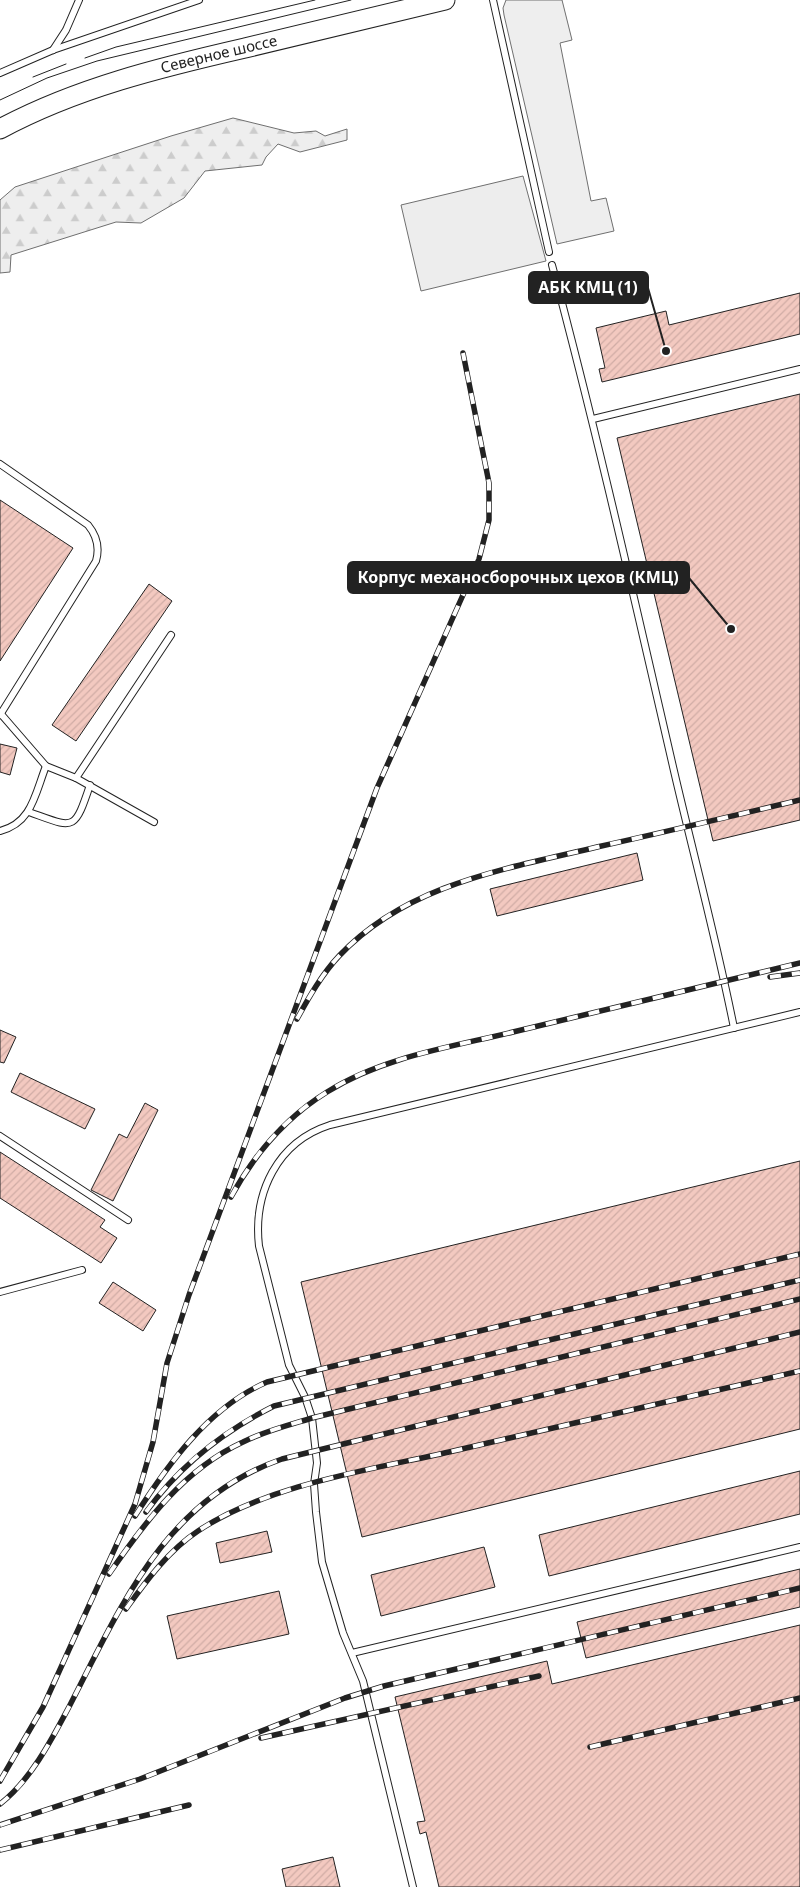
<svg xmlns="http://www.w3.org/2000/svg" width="800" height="1887" viewBox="0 0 800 1887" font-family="'Noto Sans',sans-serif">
  <defs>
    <pattern id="forest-firs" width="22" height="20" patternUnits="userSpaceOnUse" patternTransform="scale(1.25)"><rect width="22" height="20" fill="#eee"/><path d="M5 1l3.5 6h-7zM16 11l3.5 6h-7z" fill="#ccc"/></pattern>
    <pattern id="building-hatch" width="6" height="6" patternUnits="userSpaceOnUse" patternTransform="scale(1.25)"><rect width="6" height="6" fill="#f3c9c0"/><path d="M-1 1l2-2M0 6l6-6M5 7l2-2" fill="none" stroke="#d0aca5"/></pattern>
  </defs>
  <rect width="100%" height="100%" fill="#fff"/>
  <polygon fill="#eee" stroke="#6f6f6f" points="506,0 562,0 572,40 560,43 591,201 606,198 614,231 557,244 504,15 503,8"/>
  <polygon fill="url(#forest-firs)" stroke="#6f6f6f" points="233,118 294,133 316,131 325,136 347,129 347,140 300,152 278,144 266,157 262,165 205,171 184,198 141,223 116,222 11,255 10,272 0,273 0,200 15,187 171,136"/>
  <polygon fill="#ededed" stroke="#6f6f6f" points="523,176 546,261 421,291 401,205"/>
  <g fill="url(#building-hatch)" stroke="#222">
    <polygon points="800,293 800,334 602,382 599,369 605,368 596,328 666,311 669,325"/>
    <polygon points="800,394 800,820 713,841 617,438"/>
    <polygon points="0,500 73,548 0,661"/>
    <polygon points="149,584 172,601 76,741 52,725"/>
    <polygon points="0,744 17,748 10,775 0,772"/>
    <polygon points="637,853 643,880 497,916 490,889"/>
    <polygon points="0,1030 16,1037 4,1063 0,1062"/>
    <polygon points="20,1073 95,1109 85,1129 11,1092"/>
    <polygon points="145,1103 158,1110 113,1201 91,1190 119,1134 127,1138"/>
    <polygon points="0,1152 105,1220 100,1227 117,1238 101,1263 0,1198"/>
    <polygon points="800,1161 800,1429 362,1537 301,1282"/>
    <polygon points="113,1282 156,1310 143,1331 99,1303"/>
    <polygon points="800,1471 800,1514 549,1576 539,1535"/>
    <polygon points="267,1531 272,1552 220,1563 216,1543"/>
    <polygon points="484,1547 495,1587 381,1616 371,1575"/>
    <polygon points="800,1569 800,1607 586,1658 577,1622"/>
    <polygon points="279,1591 289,1634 177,1659 167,1616"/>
    <polygon points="800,1625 800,1887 439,1887 426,1832 420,1834 417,1822 425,1821 395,1697 547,1661 552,1684"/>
    <polygon points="333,1857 340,1887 286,1887 282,1869"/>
  </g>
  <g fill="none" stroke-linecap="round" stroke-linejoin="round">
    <defs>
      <g id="service">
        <polyline points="493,0 549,252"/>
        <polyline points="53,50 66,30 79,0"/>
        <polyline points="0,73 53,50 199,0"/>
        <path d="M552,265C597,433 635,602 674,771C694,857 717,942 734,1028"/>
        <polyline points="593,419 800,369"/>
        <path d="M0,464L88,525C97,536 100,547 96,561L0,715"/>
        <polyline points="1,714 46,766 76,778 171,635"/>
        <polyline points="76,778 154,822"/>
        <path d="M29,812C74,828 74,833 90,785"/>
        <path d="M0,831C32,823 35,794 46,766"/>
        <polyline points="0,1136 128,1220"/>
        <polyline points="0,1292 82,1270"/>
        <polyline points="352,1653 800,1547"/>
        <path d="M413,1887L363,1681L343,1633L322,1562L316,1512L314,1484L317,1463L312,1418L305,1397L289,1365L259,1246C253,1193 277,1142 330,1125L800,1012"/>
      </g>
      <g id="secondary">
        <path id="s1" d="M0,129C76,88 162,67 245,48C312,32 379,16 445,0"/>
      </g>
    </defs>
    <use href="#service" stroke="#222" stroke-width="8"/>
    <use href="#secondary" stroke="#222" stroke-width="21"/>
    <use href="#service" stroke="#fff" stroke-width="6"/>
    <use href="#secondary" stroke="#fff" stroke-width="19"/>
    <g stroke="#222" stroke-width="1">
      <polyline points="85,58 116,47 315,0"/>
      <polyline points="33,77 66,64"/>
      <polyline points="0,100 47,78 97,61 351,0"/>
    </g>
    <defs>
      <g id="rail">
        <polyline points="770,977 800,973"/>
        <path d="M297,1019C309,997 322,974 339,956C407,884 505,869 597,847C665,832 732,816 800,800"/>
        <path d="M231,1197C255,1153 285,1118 327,1092C382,1057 451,1047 513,1032C609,1009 704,986 800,963"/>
        <path d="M146,1512C180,1465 222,1432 274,1406L800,1280"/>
        <path d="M135,1516C168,1464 209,1407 267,1382L800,1254"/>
        <path d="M109,1574C145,1522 184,1469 243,1442C265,1431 289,1425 312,1418L800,1299"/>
        <path d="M126,1609C146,1581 169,1550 198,1531C267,1485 369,1470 449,1452C566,1425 683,1398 800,1371"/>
        <polyline points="261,1738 539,1676"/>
        <polyline points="590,1747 800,1698"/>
        <polyline points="0,1781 43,1707 135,1504 153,1442 167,1363 189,1295 377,788 479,559 489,520 489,483 463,353"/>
        <path d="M0,1804C31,1780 52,1739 70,1705C122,1604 166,1499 282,1459L800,1332"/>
        <polyline points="0,1825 140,1779 345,1698 384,1686 800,1588"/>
        <polyline points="0,1850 189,1805"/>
      </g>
    </defs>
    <use href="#rail" stroke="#222" stroke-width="5.5"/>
    <use href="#rail" stroke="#fff" stroke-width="4" stroke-dasharray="11" stroke-linecap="butt"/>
  </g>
  <g text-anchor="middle" stroke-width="4" stroke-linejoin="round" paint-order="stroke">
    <g font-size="15" fill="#222" stroke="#fff">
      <text dy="5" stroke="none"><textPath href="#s1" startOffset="232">Северное шоссе</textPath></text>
    </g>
  </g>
  <path fill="none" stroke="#222" stroke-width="2" d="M666 351L648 288M731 629L689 578"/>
  <g fill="#222" stroke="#fff" stroke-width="2">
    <circle cx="666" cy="351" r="5"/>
    <circle cx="731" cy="629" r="5"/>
  </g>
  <g fill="#222" stroke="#222" stroke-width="2">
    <rect x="529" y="272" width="119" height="31" rx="5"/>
    <rect x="348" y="562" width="341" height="31" rx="5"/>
  </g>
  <g font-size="16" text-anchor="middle" font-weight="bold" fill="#fff">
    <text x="588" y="293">АБК КМЦ (1)</text>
    <text x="518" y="583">Корпус механосборочных цехов (КМЦ)</text>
  </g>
</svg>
